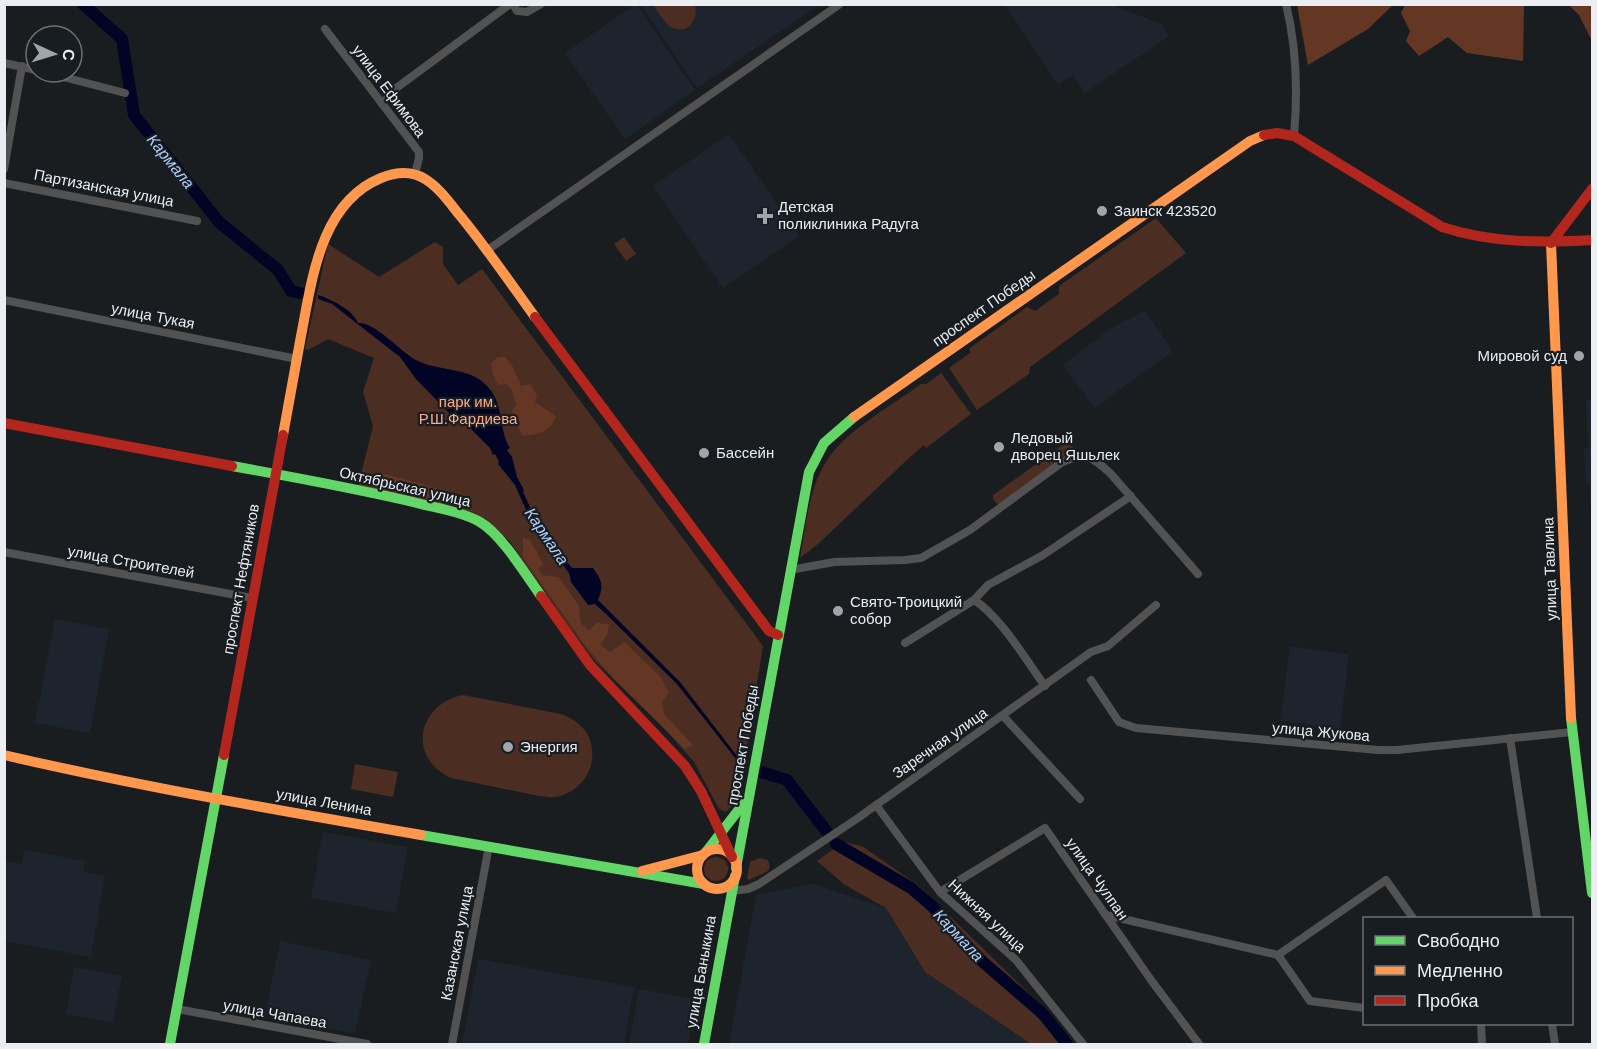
<svg xmlns="http://www.w3.org/2000/svg" width="1597" height="1049" viewBox="0 0 1597 1049" font-family="Helvetica,sans-serif">
  <rect width="100%" height="100%" fill="#1a1d20"/>
  <g fill="#1d242e">
    <polygon points="636,4 695,90 625,139 565,53"/>
    <polygon points="641,5 819,5 697,88"/>
    <polygon points="1005,5 1112,5 1161,24 1169,36 1085,93 1073,75 1058,85"/>
    <polygon points="729,134 799,236 723,288 653,186"/>
    <polygon points="1145,311 1173,351 1095,408 1063,365 1111,328"/>
    <polygon points="1586,400 1592,400 1592,543 1590,485 1586,484 1584,449 1588,448"/>
    <polygon points="55,619 109,629 90,733 35,723"/>
    <polygon points="1290,646 1349,655 1340,729 1280,721"/>
    <polygon points="323,832 408,847 396,913 311,898"/>
    <polygon points="24,850 85,861 83,872 105,876 91,957 5,941 5,861 22,864"/>
    <polygon points="813,884 886,908 925,972 1031,1044 729,1044 756,895"/>
    <polygon points="280,941 371,960 355,1034 265,1015"/>
    <polygon points="478,959 634,987 624,1044 462,1044"/>
    <polygon points="74,967 122,976 113,1023 66,1014"/>
    <polygon points="639,989 697,1000 688,1044 629,1044"/>
  </g>
  <g fill="#4b2d22">
    <path d="M653,5H695C699,19 688,36 671,27C664,23 658,11 653,5Z"/>
    <polygon points="1156,218 1186,253 1030,367 1029,374 977,410 949,368 970,353 970,348 1027,307 1035,311 1059,294 1059,286"/>
    <polygon points="624,237 636,254 626,261 614,244"/>
    <polygon points="435,242 443,247 443,264 458,285 482,269 763,646 740,790 730,808 726,812 719,809 694,762 663,727 594,660 565,621 511,543 486,519 455,506 357,490 373,426 363,392 374,358 328,339 308,350 305,349 328,244 379,277"/>
    <path d="M941,373L971,414L926,448L924,445L910,457L818,544L800,558C806,524 809,484 830,456C849,429 894,404 921,384H926Z"/>
    <polygon points="1064,444 1072,446 1075,451 1073,455 999,506 993,499 993,495"/>
    <path d="M463,695L561,714C577,720 591,731 592,750C595,772 578,793 556,797C544,798 531,794 520,792C497,787 474,783 451,778C407,758 417,704 463,695Z"/>
    <polygon points="355,764 398,772 393,797 351,789"/>
    <polygon points="843,842 862,846 919,886 1045,1009 1074,1044 1031,1044 925,972 886,908 845,885 817,861"/>
    <circle cx="716" cy="869" r="12"/>
    <polygon points="759,858 768,860 770,866 768,871 749,880 747,878 750,862"/>
  </g>
  <g fill="#643725">
    <polygon points="1297,5 1297,4 1393,5 1368,29 1308,65"/>
    <polygon points="1405,5 1524,5 1523,61 1467,53 1448,37 1419,56 1406,41 1410,31 1401,13"/>
    <polygon points="1569,5 1592,5 1592,41 1579,15"/>
    <path d="M498,357H505L512,365L521,386L530,384L537,395L535,402L556,416C551,432 537,435 522,436L512,411L516,404L512,390L506,384L499,385L493,375L491,363Z"/>
    <polygon points="380,473 419,483 456,495 454,505 370,490 371,477"/>
    <polygon points="523,538 530,540 543,564 538,569 542,575 559,577 579,606 581,623 589,631 596,623 609,624 607,635 600,645 610,652 624,642 659,675 669,692 662,702 664,714 693,745 685,749 612,677 584,644 523,558"/>
  </g>
  <path fill="#020425" d="M318,295C331,299 353,310 358,323C374,321 401,352 416,360C438,372 470,366 488,387C505,406 498,429 510,448L507,450L512,457L517,477L524,490L523,492L541,530L572,568H593C602,580 604,586 598,600L680,682L744,765L743,768L677,684L606,614L595,604L588,605L571,582L569,573L535,530L515,485L498,464L499,462L495,454L493,455L490,448L463,421H450L449,413L416,379L400,357L332,304L318,299Z"/>
  <g fill="none" stroke-linecap="round" stroke-linejoin="round">
    <g stroke="#020425" stroke-width="12">
      <polyline points="83,4 122,39 134,115 219,222 278,270 291,291 300,293"/>
      <polyline points="761,772 787,780 827,832"/>
      <polyline points="836,844 911,888 933,907 958,937 983,962 1043,1014 1067,1044"/>
    </g>
    <g stroke="#525252" stroke-width="8">
      <polyline points="513,4 517,11 527,12 541,4"/>
      <path d="M1286,4C1297,49 1298,91 1294,136"/>
      <polyline points="325,29 419,152 419,158 415,174"/>
      <polyline points="4,63 36,70"/>
      <polyline points="44,72 125,93"/>
      <polyline points="382,104 395,89 510,4"/>
      <polyline points="4,169 22,66"/>
      <polyline points="4,183 197,221"/>
      <polyline points="486,251 840,4"/>
      <polyline points="4,300 297,359"/>
      <polyline points="4,552 252,598"/>
      <path d="M790,570L834,562L905,560L921,558L970,530L1061,463C1086,451 1093,457 1111,474L1198,574"/>
      <path d="M974,600C1000,616 1026,660 1045,686"/>
      <polyline points="905,643 974,600 988,585 1043,555 1131,496"/>
      <polyline points="1091,680 1119,722 1136,728 1378,750 1397,750 1572,732"/>
      <polyline points="1003,716 1080,799"/>
      <polyline points="1510,738 1537,918"/>
      <polyline points="876,805 940,892 1016,960 1083,1044"/>
      <polyline points="732,891 748,889 759,884 858,818 1091,652 1108,646 1156,605"/>
      <polyline points="940,892 1045,828 1151,980 1199,1044"/>
      <polyline points="1106,915 1278,955 1386,880 1413,918"/>
      <polyline points="1278,955 1310,1001 1364,1008"/>
      <polyline points="177,1009 367,1044"/>
      <polyline points="1481,1024 1482,1044"/>
      <polyline points="1552,1024 1555,1044"/>
      <polyline points="452,1044 489,846"/>
    </g>
    <g stroke="#63d668" stroke-width="10">
      <path d="M232,466C293,477 353,488 413,502C435,508 460,511 480,522C501,534 526,575 541,596"/>
      <polyline points="1571,718 1592,893"/>
      <polyline points="421,835 704,884"/>
      <polyline points="706,852 747,799"/>
      <polyline points="736,868 809,472 824,443 854,417"/>
      <polyline points="170,1044 224,755"/>
      <polyline points="704,1044 735,876"/>
    </g>
    <g stroke="#ff974d" stroke-width="10">
      <polyline points="1551,243 1571,718"/>
      <polyline points="854,417 1250,141 1264,135"/>
      <path d="M283,435C289,402 295,369 301,336C312,280 320,203 381,178C396,172 412,171 425,179C440,188 451,205 462,218C488,250 511,284 535,317"/>
      <path d="M4,755C142,787 282,811 421,835"/>
      <circle cx="717" cy="869" r="20"/>
      <polyline points="642,871 703,855"/>
    </g>
    <g stroke="#b3261e" stroke-width="10">
      <path d="M1264,135L1277,133L1294,136L1442,227C1491,243 1541,243 1592,240"/>
      <polyline points="1551,243 1592,189"/>
      <polyline points="535,317 769,631 778,635"/>
      <polyline points="4,423 232,466"/>
      <polyline points="541,596 590,665 685,766 701,791 732,857"/>
      <polyline points="224,755 283,435"/>
    </g>
  </g>
  <g fill="#a1a4a8" stroke="#181d22" stroke-width="2">
    <circle cx="1102" cy="211" r="6"/>
    <path d="M762 207h6v6h6v6h-6v6h-6v-6h-6v-6h6z"/>
    <circle cx="1579" cy="356" r="6"/>
    <circle cx="999" cy="447" r="6"/>
    <circle cx="704" cy="453" r="6"/>
    <circle cx="838" cy="611" r="6"/>
    <circle cx="508" cy="747" r="6"/>
  </g>
  <g text-anchor="middle" stroke-width="4.5" stroke-linejoin="round" paint-order="stroke">
    <g font-size="15" fill="#eaedf1" stroke="#181d22">
      <text transform="translate(389 91) rotate(53)" y="5">улица Ефимова</text>
      <text transform="translate(104 188) rotate(11)" y="5">Партизанская улица</text>
      <text transform="translate(984 308) rotate(-35)" y="5">проспект Победы</text>
      <text transform="translate(153 316) rotate(11)" y="5">улица Тукая</text>
      <text transform="translate(405 487) rotate(13)" y="5">Октябрьская улица</text>
      <text transform="translate(131 562) rotate(10)" y="5">улица Строителей</text>
      <text transform="translate(1550 569) rotate(-92)" y="5">улица Тавлина</text>
      <text transform="translate(241 579) rotate(-80)" y="5">проспект Нефтяников</text>
      <text transform="translate(1321 732) rotate(5)" y="5">улица Жукова</text>
      <text transform="translate(940 743) rotate(-35)" y="5">Заречная улица</text>
      <text transform="translate(743 745) rotate(-80)" y="5">проспект Победы</text>
      <text transform="translate(324 802) rotate(10)" y="5">улица Ленина</text>
      <text transform="translate(1097 879) rotate(55)" y="5">улица Чулпан</text>
      <text transform="translate(987 916) rotate(43)" y="5">Нижняя улица</text>
      <text transform="translate(457 943) rotate(-79)" y="5">Казанская улица</text>
      <text transform="translate(701 972) rotate(-80)" y="5">улица Баныкина</text>
      <text transform="translate(275 1014) rotate(10)" y="5">улица Чапаева</text>
    </g>
    <g font-size="15" fill="#eaedf1" stroke="#181d22" text-anchor="start">
      <text x="778" y="212">Детская<tspan x="778" dy="17">поликлиника Радуга</tspan></text>
      <text x="1114" y="216">Заинск 423520</text>
      <text x="1567" y="361" text-anchor="end">Мировой суд</text>
      <text x="1011" y="443">Ледовый<tspan x="1011" dy="17">дворец Яшьлек</tspan></text>
      <text x="716" y="458">Бассейн</text>
      <text x="850" y="607">Свято-Троицкий<tspan x="850" dy="17">собор</tspan></text>
      <text x="520" y="752">Энергия</text>
    </g>
    <g font-size="15" fill="#fda886" stroke="#181d22">
      <text x="468" y="407">парк им.<tspan x="468" dy="17">Р.Ш.Фардиева</tspan></text>
    </g>
    <g font-size="16" font-style="italic" fill="#b0cdf7" stroke="#181d22">
      <text transform="translate(171 161) rotate(51)" y="6">Кармала</text>
      <text transform="translate(547 536) rotate(56)" y="6">Кармала</text>
      <text transform="translate(959 935) rotate(47)" y="6">Кармала</text>
    </g>
  </g>
  <rect width="1597" height="1049" fill="none" stroke="#eaedf1" stroke-width="12"/>
  <rect x="1363" y="917" width="210" height="108" fill="#181d22" stroke="#6c7075" stroke-width="1.5"/>
  <rect x="1375" y="936" width="30" height="9" fill="#63d668" stroke="#6c7075" stroke-width="1.5"/>
  <text x="1417" y="947" font-size="18" fill="#eaedf1">Свободно</text>
  <rect x="1375" y="966" width="30" height="9" fill="#ff974d" stroke="#6c7075" stroke-width="1.5"/>
  <text x="1417" y="977" font-size="18" fill="#eaedf1">Медленно</text>
  <rect x="1375" y="996" width="30" height="9" fill="#b3261e" stroke="#6c7075" stroke-width="1.5"/>
  <text x="1417" y="1007" font-size="18" fill="#eaedf1">Пробка</text>
  <g transform="translate(54 54) rotate(94)"><circle r="28" fill="#181d22" stroke="#6c7075" stroke-width="1.5"/>
  <path d="M0-4.5L10 22L0 15L-10 22Z" fill="#a1a4a8"/>
  <text y="-9" font-size="16" font-weight="bold" text-anchor="middle" fill="#eaedf1">С</text>
  </g>
</svg>
